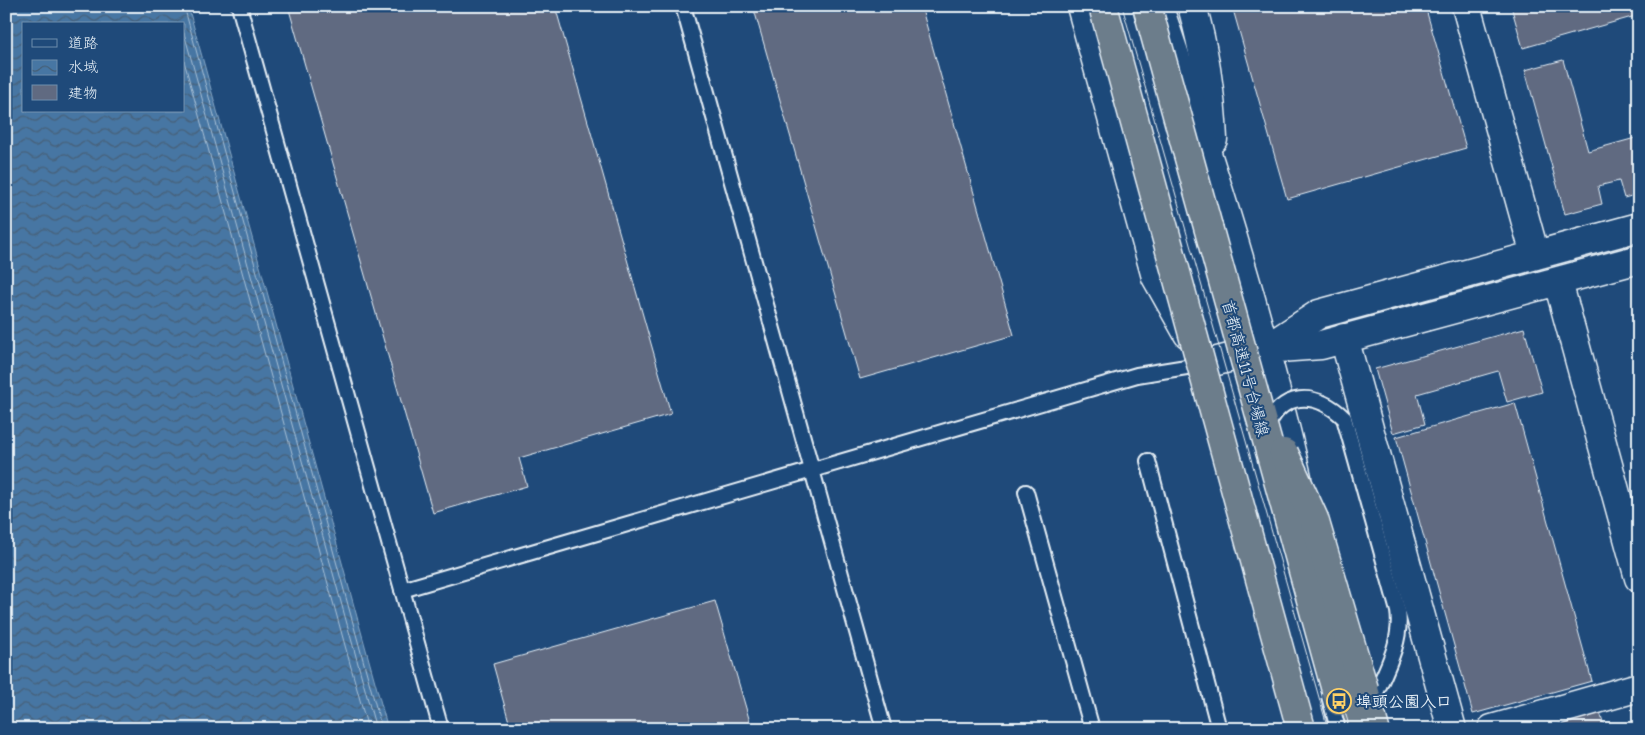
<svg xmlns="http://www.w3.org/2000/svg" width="1645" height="735" viewBox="0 0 1645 735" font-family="'Comic Neue','Klee One',sans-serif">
  <defs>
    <pattern id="water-waves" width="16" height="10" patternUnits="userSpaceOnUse" patternTransform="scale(1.25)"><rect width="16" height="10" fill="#4776a3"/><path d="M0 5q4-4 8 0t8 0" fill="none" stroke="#465f76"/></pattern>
  </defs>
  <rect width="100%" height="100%" fill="#1f4a7a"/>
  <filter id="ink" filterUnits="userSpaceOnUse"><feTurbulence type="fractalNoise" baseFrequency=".02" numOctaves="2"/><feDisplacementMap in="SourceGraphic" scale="10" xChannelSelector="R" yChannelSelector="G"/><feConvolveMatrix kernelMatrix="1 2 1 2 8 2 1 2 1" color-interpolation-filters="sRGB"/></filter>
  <g filter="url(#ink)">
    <path fill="url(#water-waves)" stroke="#87a7c5" fill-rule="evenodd" d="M6,6H188L388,729H6ZM24,24H184V111H24Z"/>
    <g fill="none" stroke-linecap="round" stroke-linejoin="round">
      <g stroke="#a8c0d6" stroke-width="1">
        <polyline points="184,6 382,729"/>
        <polyline points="184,33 376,729"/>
        <polyline points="184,61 368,729"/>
      </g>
    </g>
    <g fill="#606a81" stroke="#e8f1f8">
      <polygon points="288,6 555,6 671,414 519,458 527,486 433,513"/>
      <polygon points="753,6 921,6 1014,335 860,379"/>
      <polygon points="1232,6 1425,6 1466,148 1287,199"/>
      <polygon points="1511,6 1639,6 1639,15 1523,48"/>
      <polygon points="1563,60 1588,151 1639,137 1639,194 1624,198 1619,181 1598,186 1602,204 1565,214 1525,70"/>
      <polygon points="1524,328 1542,392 1507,402 1498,371 1417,394 1425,424 1393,433 1375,369"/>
      <polygon points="1515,403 1592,681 1473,714 1396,437"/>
      <polygon points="715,601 752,729 511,729 493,664"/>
      <polygon points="1600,712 1605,729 1539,729"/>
    </g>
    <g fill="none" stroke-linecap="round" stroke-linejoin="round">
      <defs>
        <g id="service">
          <polyline points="239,6 441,729"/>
          <polyline points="683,6 884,729"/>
          <path d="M1344,418L1398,611C1403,643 1383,675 1371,704"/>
          <polyline points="1148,461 1219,729"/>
          <polyline points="1026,492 1092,729"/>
          <polyline points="402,590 1137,375 1205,364"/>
        </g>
        <polyline id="minor" points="1344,338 1452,729"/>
        <g id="tertiary">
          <polyline points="1081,6 1156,277 1188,334"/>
          <path d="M1192,6C1205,51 1211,93 1213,139"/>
          <polyline points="1466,6 1535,255"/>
          <path d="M1162,17C1214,169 1261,321 1297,477"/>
          <polyline points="1558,282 1639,578"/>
          <polyline points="1267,348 1319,314 1639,227"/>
          <polyline points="1205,364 1265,349 1321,345 1639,259"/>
          <polyline points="1492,729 1639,687"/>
        </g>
        <g id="motorway">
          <polyline points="1364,689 1375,729"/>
          <polyline points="1339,701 1347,729"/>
        </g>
      </defs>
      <use href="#service" stroke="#e8f1f8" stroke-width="18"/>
      <use href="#minor" stroke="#e8f1f8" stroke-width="31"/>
      <use href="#tertiary" stroke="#e8f1f8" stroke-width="31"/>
      <use href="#motorway" stroke="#e8f1f8" stroke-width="31"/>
      <use href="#service" stroke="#1f4a7a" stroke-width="14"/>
      <use href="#minor" stroke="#1f4a7a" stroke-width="28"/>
      <use href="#tertiary" stroke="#1f4a7a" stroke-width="28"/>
      <use href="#motorway" stroke="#6c7d8b" stroke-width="28"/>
      <g stroke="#e8f1f8" stroke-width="1">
        <polyline points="1122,6 1328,729"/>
        <polyline points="1142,6 1350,729"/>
      </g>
      <defs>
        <g id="service-bridge">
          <path d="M1265,432C1280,390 1316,391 1344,418"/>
          <polyline points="1329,696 1338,729"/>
        </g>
        <g id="motorway-bridge">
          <polyline points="1103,6 1300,725"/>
          <polyline points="1147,6 1339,701"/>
          <polyline points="1284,453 1314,519 1364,689"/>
        </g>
      </defs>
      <use href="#service-bridge" stroke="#e8f1f8" stroke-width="18" stroke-linecap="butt"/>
      <use href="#motorway-bridge" stroke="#e8f1f8" stroke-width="31" stroke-linecap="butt"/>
      <use href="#service-bridge" stroke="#1f4a7a" stroke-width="14"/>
      <use href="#motorway-bridge" stroke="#6c7d8b" stroke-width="28"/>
    </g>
  </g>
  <defs>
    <symbol id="bus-ring" viewBox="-11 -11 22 22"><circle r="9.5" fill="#1f4a7a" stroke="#ffd166" stroke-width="1.5"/><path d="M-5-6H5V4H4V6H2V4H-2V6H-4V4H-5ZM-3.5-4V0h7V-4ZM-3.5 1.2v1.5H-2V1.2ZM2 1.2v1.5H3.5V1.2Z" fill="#ffd166"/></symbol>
  </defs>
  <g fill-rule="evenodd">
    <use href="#bus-ring" x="1325" y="687" width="28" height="28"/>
  </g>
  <g text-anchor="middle" stroke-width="4" stroke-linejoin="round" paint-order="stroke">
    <g font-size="16" fill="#e8f1f8" stroke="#1f4a7a">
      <text transform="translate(1246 368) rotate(75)" y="6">首都高速11号台場線</text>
    </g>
    <g font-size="16" font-weight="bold" fill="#e8f1f8" stroke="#1f4a7a" text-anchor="start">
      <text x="1356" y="707">埠頭公園入口</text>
    </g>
  </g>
  <rect width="1645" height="735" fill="none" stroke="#1f4a7a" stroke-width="25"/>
  <rect x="12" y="12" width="1620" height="710" fill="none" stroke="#e8f1f8" stroke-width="2" filter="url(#ink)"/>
  <rect x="22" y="22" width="162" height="90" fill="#1f4a7a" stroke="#6f8dac"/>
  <rect x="32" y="39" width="25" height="8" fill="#1f4a7a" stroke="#6f8dac"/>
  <text x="68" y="48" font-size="15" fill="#e8f1f8">道路</text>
  <rect x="32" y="60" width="25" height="15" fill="url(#water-waves)" stroke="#6f8dac"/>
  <text x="68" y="72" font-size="15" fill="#e8f1f8">水域</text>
  <rect x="32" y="85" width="25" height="15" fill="#606a81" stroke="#6f8dac"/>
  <text x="68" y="98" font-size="15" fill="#e8f1f8">建物</text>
</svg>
